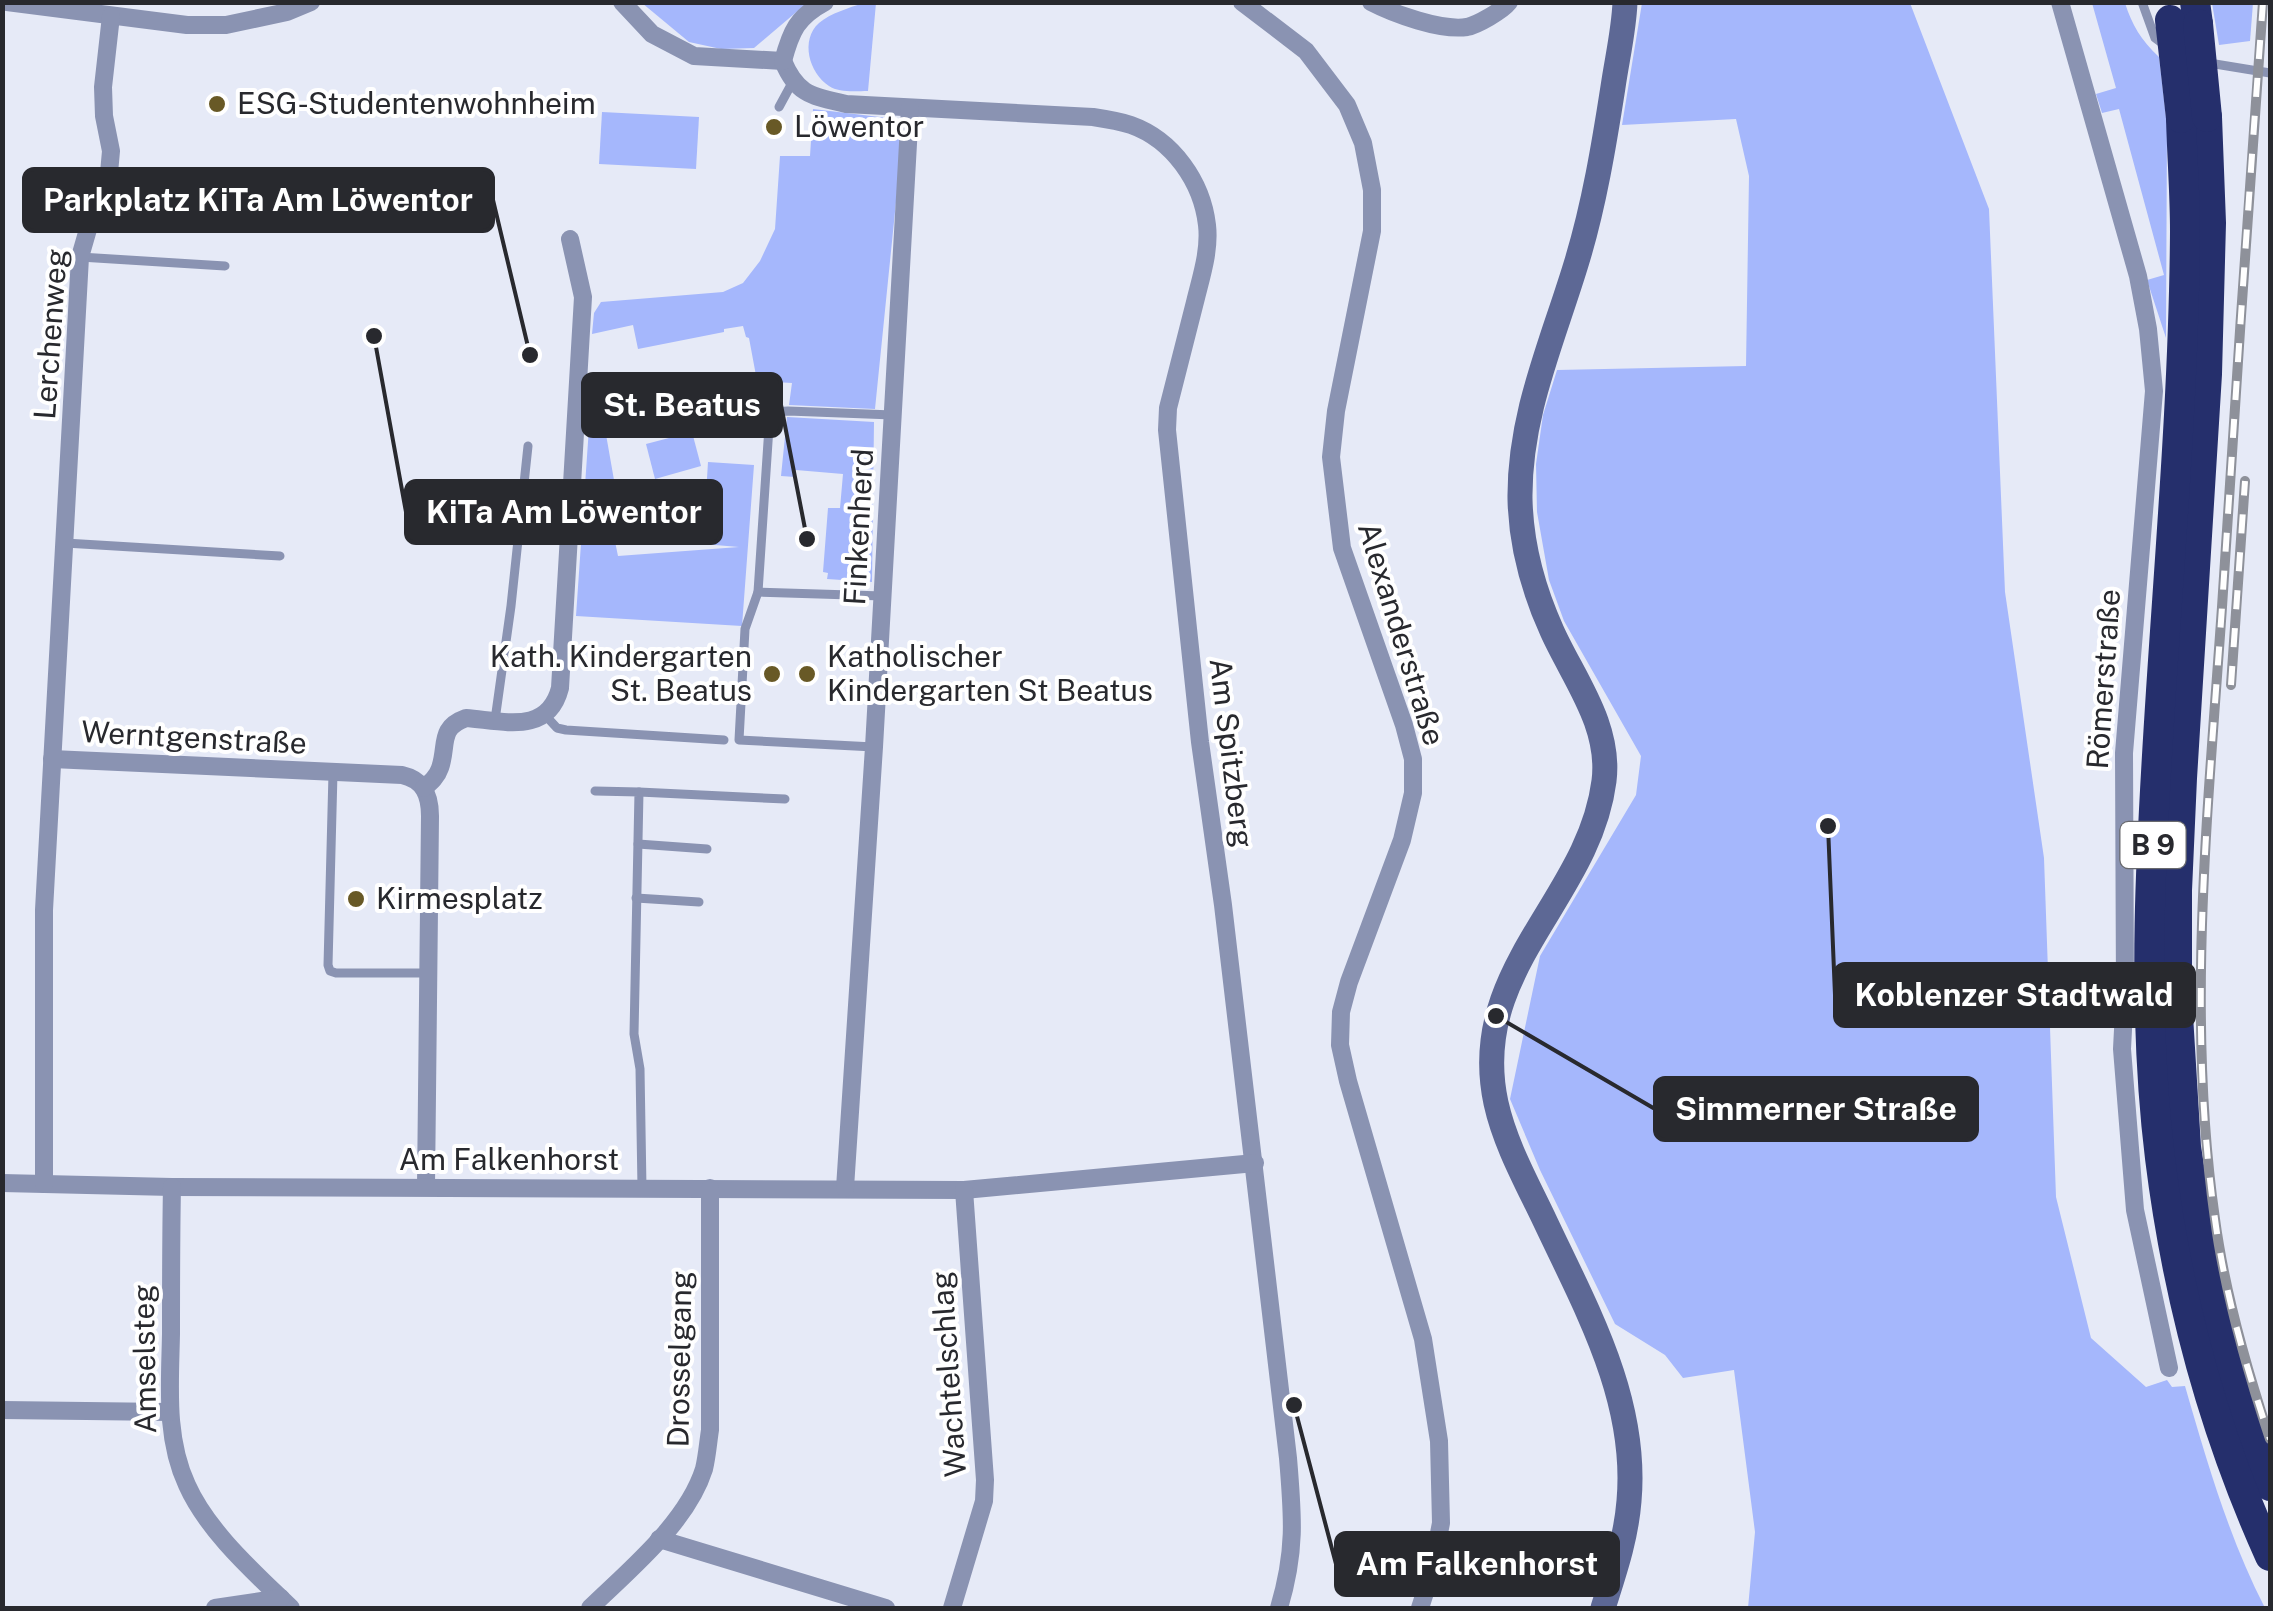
<svg xmlns="http://www.w3.org/2000/svg" width="2273" height="1611" viewBox="0 0 2273 1611" font-family="'Public Sans',sans-serif">
  <rect width="100%" height="100%" fill="#e6eaf7"/>
  <g fill="#a5b7fc">
    <polygon points="642,3 807,3 754,48 721,49 689,42"/>
    <path d="M863,3H876L868,91C856,91 839,93 829,86C809,73 800,40 819,23C831,13 849,8 863,3Z"/>
    <path d="M1642,3H1910L1989,209L2005,592L2044,858L2056,1197L2091,1338L2146,1387L2167,1380L2172,1387L2185,1386C2207,1462 2229,1538 2265,1608H1748L1755,1532L1734,1370L1683,1378L1665,1355L1615,1324L1540,1170L1510,1099L1540,956L1636,795L1641,756L1564,621L1549,580L1537,512L1536,464L1543,415L1557,370L1746,366L1749,176L1736,119L1622,125Z"/>
    <path d="M2092,3H2125C2132,25 2141,40 2159,57L2167,126L2166,338L2147,280L2164,275L2119,109L2102,113L2096,94L2116,88Z"/>
    <polygon points="2212,3 2253,3 2250,41 2219,45"/>
    <polygon points="813,109 888,118 898,122 903,133 875,409 789,405 792,383 757,381 749,338 746,337 743,326 724,329 724,332 638,349 633,325 592,334 594,313 601,302 723,292 743,283 760,261 775,229 780,156 810,156"/>
    <polygon points="602,112 699,117 696,169 599,164"/>
    <polygon points="590,413 602,418 604,423 614,480 603,483 618,556 739,547 703,544 708,462 754,465 742,626 576,616"/>
    <polygon points="787,417 874,422 872,582 827,579 828,573 823,572 828,508 840,508 843,474 796,470 795,477 781,476"/>
    <polygon points="692,432 701,466 655,479 646,444"/>
  </g>
  <g fill="none" stroke-linecap="round" stroke-linejoin="round">
    <g stroke="#8a93b2" stroke-width="9">
      <polyline points="2142,2 2155,38 2163,44"/>
      <polyline points="2209,63 2270,73"/>
      <polyline points="779,107 792,83"/>
      <polyline points="80,257 225,266"/>
      <polyline points="770,412 758,592 745,629 739,740 874,747"/>
      <path d="M605,413L742,394C756,396 761,401 770,412L788,411L893,415"/>
      <polyline points="65,543 280,556"/>
      <polyline points="758,592 883,596"/>
      <polyline points="545,715 557,728 566,730 724,740"/>
      <polyline points="495,720 511,606 528,446"/>
      <polyline points="333,773 328,965 330,971 336,973 428,973"/>
      <polyline points="595,791 639,792 634,1034 640,1069 642,1188"/>
      <polyline points="639,792 785,799"/>
      <polyline points="638,844 707,849"/>
      <polyline points="636,898 699,902"/>
    </g>
    <g stroke="#8a93b2" stroke-width="18">
      <polyline points="7,2 187,25 226,25 287,12 311,2"/>
      <polyline points="622,2 652,34 694,56 783,61"/>
      <polyline points="1242,2 1306,51 1347,105 1363,143 1372,190 1372,231 1336,411 1331,457 1342,548 1404,725 1413,759 1413,793 1402,840 1349,982 1341,1012 1340,1045 1348,1081 1423,1339 1439,1441 1441,1523 1431,1574 1420,1608"/>
      <path d="M1371,2C1394,14 1441,31 1467,27C1477,25 1502,11 1509,2"/>
      <polyline points="2060,2 2138,276 2148,329 2154,391 2124,753 2125,991 2122,1049 2135,1210 2169,1368"/>
      <path d="M783,61C797,95 812,96 846,104L1093,117C1106,119 1119,121 1131,125C1173,140 1202,182 1207,225C1210,251 1201,277 1195,302C1186,337 1177,372 1168,408L1167,430L1200,742L1223,905L1288,1458C1293,1517 1296,1551 1279,1608"/>
      <path d="M783,61C791,31 797,17 825,2"/>
      <path d="M52,759L402,775C424,780 430,795 430,816L426,1187"/>
      <path d="M424,788C431,782 437,777 440,768C448,745 438,728 466,718C504,721 548,735 560,688L583,297L570,239"/>
      <polyline points="2,1183 172,1187 964,1190 1255,1163"/>
      <polyline points="44,1184 44,910 80,257 93,212 108,184 111,151 104,116 103,87 111,16"/>
      <path d="M172,1187C171,1236 171,1285 171,1334C170,1385 165,1438 187,1485C208,1532 255,1573 291,1608"/>
      <polyline points="845,1188 874,747 910,108"/>
      <polyline points="2,1410 170,1412"/>
      <polyline points="659,1539 886,1608"/>
      <polyline points="215,1608 281,1598"/>
      <path d="M590,1608C629,1570 687,1523 704,1469C707,1457 708,1443 710,1430V1188"/>
      <polyline points="952,1608 984,1501 985,1480 964,1190"/>
    </g>
    <path stroke="#5d6895" stroke-width="25" d="M1603,1608C1614,1573 1626,1539 1629,1501C1638,1400 1587,1310 1545,1221C1527,1183 1505,1144 1496,1103C1467,969 1589,900 1604,781C1611,725 1573,678 1552,631C1533,589 1521,545 1520,499C1519,414 1553,341 1577,261C1594,205 1604,145 1613,87C1617,59 1624,30 1625,2"/>
    <g stroke="#252f6c" stroke-width="30">
      <polyline points="2195,2 2198,24"/>
      <polyline points="2207,117 2211,223 2207,374 2182,778 2177,890 2177,999 2186,1147 2206,1276 2237,1392 2270,1486"/>
      <path d="M2181,118C2182,156 2185,194 2185,231C2184,384 2171,538 2161,691C2151,845 2141,1003 2160,1158C2177,1295 2213,1430 2270,1556"/>
    </g>
    <defs>
      <g id="rail">
        <path d="M2263,2C2248,204 2235,405 2222,607C2208,810 2186,1016 2215,1219C2225,1294 2246,1367 2270,1439"/>
        <polyline points="2231,685 2245,481"/>
      </g>
    </defs>
    <use href="#rail" stroke="#8e919a" stroke-width="10"/>
    <use href="#rail" stroke="#fff" stroke-width="6" stroke-dasharray="19" stroke-linecap="butt"/>
    <g stroke="#252f6c" stroke-width="30">
      <polyline points="2170,20 2181,118"/>
      <polyline points="2198,24 2207,117"/>
    </g>
  </g>
  <g fill="#685926" stroke="#fff" stroke-width="4">
    <circle cx="217" cy="104" r="10"/>
    <circle cx="774" cy="127" r="10"/>
    <circle cx="772" cy="674" r="10"/>
    <circle cx="807" cy="674" r="10"/>
    <circle cx="356" cy="899" r="10"/>
  </g>
  <g text-anchor="middle" stroke-width="8" stroke-linejoin="round" paint-order="stroke">
    <rect fill="#fff" stroke="#68696d" stroke-width="2.5" x="2120.5" y="822" width="65" height="46" rx="8"/>
    <g font-size="28" font-weight="bold" fill="#28292e">
      <text x="2153" y="855">B 9</text>
    </g>
    <g font-size="30" fill="#28292e" stroke="#fff" text-anchor="start">
      <text x="237" y="114">ESG-Studentenwohnheim</text>
      <text x="794" y="137">Löwentor</text>
      <text x="752" y="667" text-anchor="end">Kath. Kindergarten<tspan x="752" dy="34">St. Beatus</tspan></text>
      <text x="827" y="667">Katholischer<tspan x="827" dy="34">Kindergarten St Beatus</tspan></text>
      <text x="376" y="909">Kirmesplatz</text>
    </g>
    <g font-size="30" fill="#28292e" stroke="#fff">
      <text transform="translate(51 334) rotate(-86)" y="10">Lerchenweg</text>
      <text transform="translate(859 527) rotate(-87)" y="10">Finkenherd</text>
      <text transform="translate(1401 634) rotate(73)" y="10">Alexanderstraße</text>
      <text transform="translate(2104 679) rotate(-86)" y="10">Römerstraße</text>
      <text transform="translate(194 738) rotate(3)" y="10">Werntgenstraße</text>
      <text transform="translate(1231 753) rotate(83)" y="10">Am Spitzberg</text>
      <text x="509" y="1170">Am Falkenhorst</text>
      <text transform="translate(145 1359) rotate(-91)" y="10">Amselsteg</text>
      <text transform="translate(680 1359) rotate(-89)" y="10">Drosselgang</text>
      <text transform="translate(949 1374) rotate(-94)" y="10">Wachtelschlag</text>
    </g>
  </g>
  <path fill="none" stroke="#28292e" stroke-width="4" d="M530 355L493 200M807 539L781 405M374 336L406 512M1828 826L1835 995M1496 1016L1655 1109M1294 1405L1336 1564"/>
  <g fill="#28292e" stroke="#fff" stroke-width="4">
    <circle cx="530" cy="355" r="10"/>
    <circle cx="807" cy="539" r="10"/>
    <circle cx="374" cy="336" r="10"/>
    <circle cx="1828" cy="826" r="10"/>
    <circle cx="1496" cy="1016" r="10"/>
    <circle cx="1294" cy="1405" r="10"/>
  </g>
  <g fill="#28292e" stroke="#28292e" stroke-width="4">
    <rect x="24" y="169" width="469" height="62" rx="10"/>
    <rect x="583" y="374" width="198" height="62" rx="10"/>
    <rect x="406" y="481" width="315" height="62" rx="10"/>
    <rect x="1835" y="964" width="359" height="62" rx="10"/>
    <rect x="1655" y="1078" width="322" height="62" rx="10"/>
    <rect x="1336" y="1533" width="282" height="62" rx="10"/>
  </g>
  <g font-size="32" text-anchor="middle" font-weight="bold" fill="#fff">
    <text x="258" y="211">Parkplatz KiTa Am Löwentor</text>
    <text x="682" y="416">St. Beatus</text>
    <text x="564" y="523">KiTa Am Löwentor</text>
    <text x="2014" y="1006">Koblenzer Stadtwald</text>
    <text x="1816" y="1120">Simmerner Straße</text>
    <text x="1477" y="1575">Am Falkenhorst</text>
  </g>
  <rect width="2273" height="1611" fill="none" stroke="#28292e" stroke-width="10"/>
</svg>
